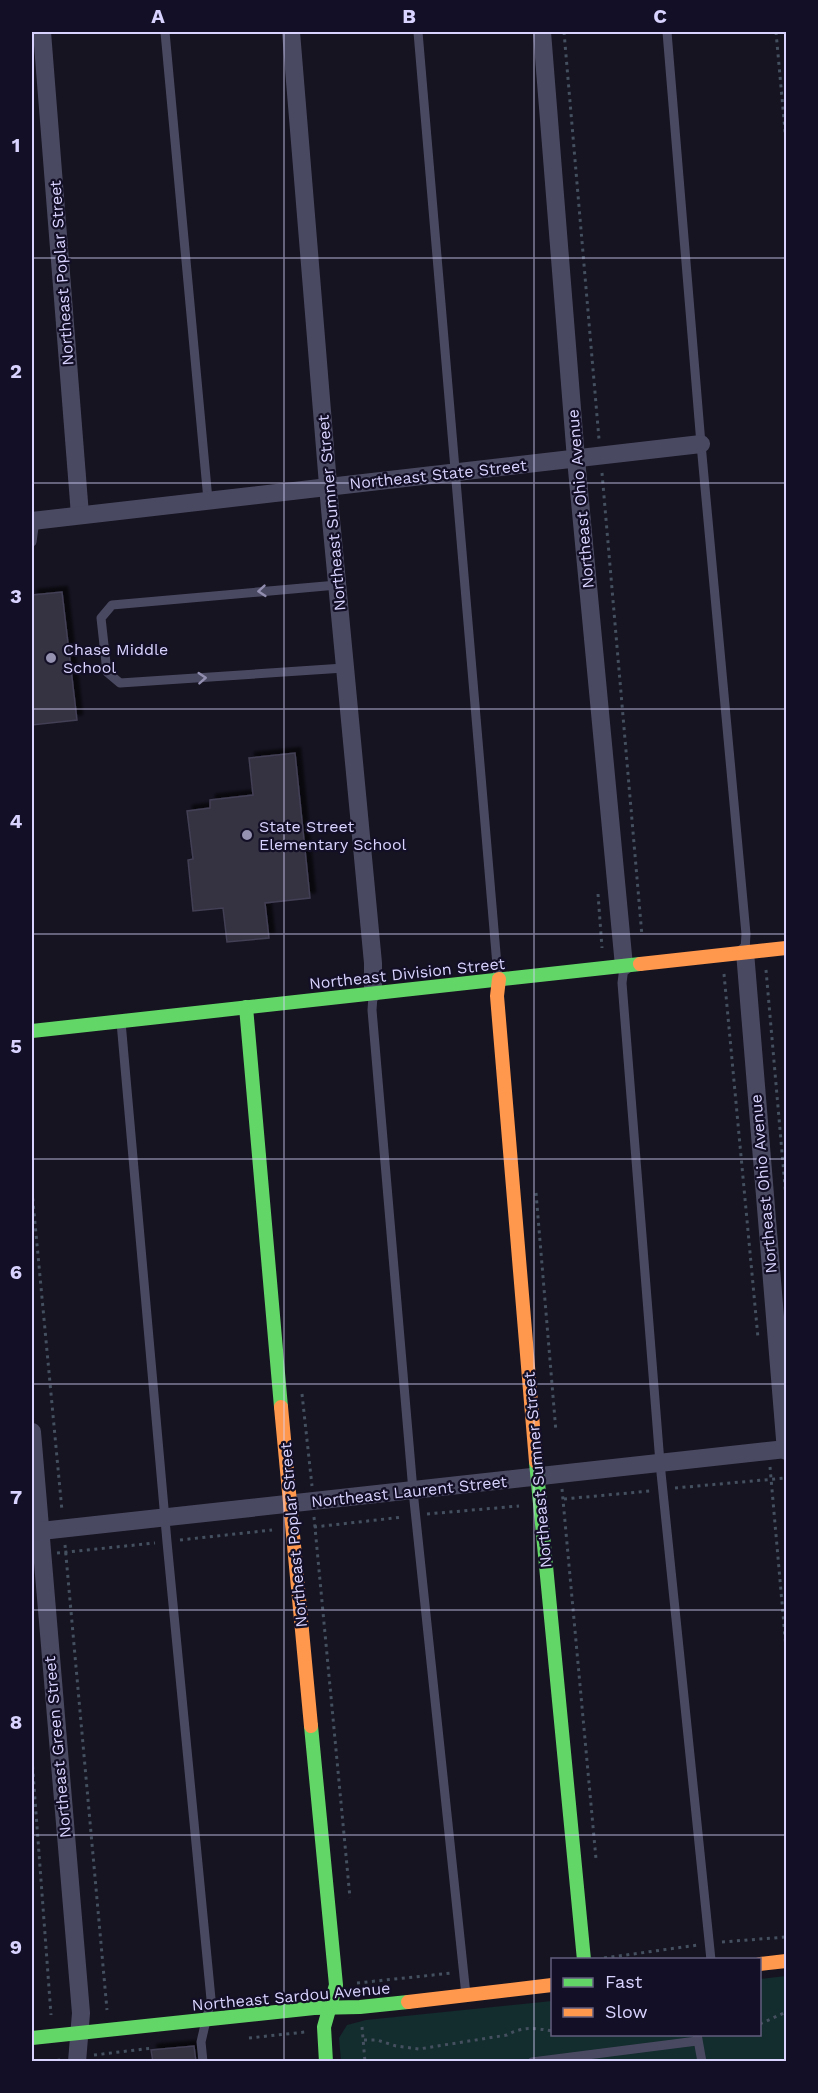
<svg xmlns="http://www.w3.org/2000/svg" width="818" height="2093" viewBox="0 0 818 2093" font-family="'Work Sans',sans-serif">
  <defs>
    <filter id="shadow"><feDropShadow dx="5.5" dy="-5.5" stdDeviation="1.5" flood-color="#0009"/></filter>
  </defs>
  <rect width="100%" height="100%" fill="#161421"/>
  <polygon fill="#132c2d" points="786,1976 786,2061 341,2061 339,2038 347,2025 366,2020 552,2001 552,2034 760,2034 760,1979"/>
  <g fill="#343243" stroke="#433f54" stroke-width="1.5" filter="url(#shadow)">
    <polygon points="62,592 77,720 32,725 32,595"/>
    <polygon points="295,753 310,898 265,903 269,938 227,942 223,908 193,911 188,860 193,859 187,811 210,808 210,800 253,795 249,758"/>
    <polygon points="194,2046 196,2062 153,2062 151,2050"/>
  </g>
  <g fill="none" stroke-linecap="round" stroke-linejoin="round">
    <g stroke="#44505f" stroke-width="3" stroke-dasharray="3 4.5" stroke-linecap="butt">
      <polyline points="564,32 599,439"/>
      <polyline points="776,32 786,142"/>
      <polyline points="602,473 642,936"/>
      <polyline points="598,894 602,948"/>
      <polyline points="766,970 786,1198"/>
      <polyline points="724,974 758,1338"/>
      <polyline points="32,1191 62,1511"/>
      <polyline points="536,1193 556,1432"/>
      <polyline points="302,1394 312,1486"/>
      <polyline points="770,1467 786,1648"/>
      <polyline points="675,1488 786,1478"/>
      <polyline points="562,1489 596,1859"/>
      <polyline points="564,1499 650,1491"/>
      <polyline points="427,1514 519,1506"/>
      <polyline points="314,1517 350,1898"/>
      <polyline points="314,1527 403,1517"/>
      <polyline points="180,1540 272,1530"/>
      <polyline points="65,1545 107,2010"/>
      <polyline points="57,1553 155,1543"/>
      <polyline points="32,1759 51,2015"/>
      <polyline points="722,1942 786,1937"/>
      <polyline points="604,1958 698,1945"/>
      <polyline points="357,1983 452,1973"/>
      <polyline points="760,2024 786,2012"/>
      <polyline points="362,2027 365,2062"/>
      <polyline points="249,2038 305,2032"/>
      <path d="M364,2040H377L396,2046L419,2049L507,2035C523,2026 535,2028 552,2031"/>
      <polyline points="94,2055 153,2048"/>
      <polyline points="42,2062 61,2060"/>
    </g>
    <g stroke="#4a4962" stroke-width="9">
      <polyline points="165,32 208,500"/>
      <polyline points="418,32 498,977"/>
      <polyline points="667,32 701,444 746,934 745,950"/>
      <polyline points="32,542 35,520"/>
      <polyline points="337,585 112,605 101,618 107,672 120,683 344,668"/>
      <polyline points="624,967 622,983 660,1463 711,1960"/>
      <polyline points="373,996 372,1010 413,1491 466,1995"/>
      <polyline points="121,1022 167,1542 211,1999 201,2042 203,2062"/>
      <polyline points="697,2034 702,2062"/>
      <polyline points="532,2062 697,2041"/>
    </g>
    <g stroke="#4a4962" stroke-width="18">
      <polyline points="42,32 80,515"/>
      <polyline points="291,32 330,509 373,963 373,993"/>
      <polyline points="542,32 576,459 624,966"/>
      <polyline points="32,521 701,444"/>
      <polyline points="745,952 786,1451"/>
      <polyline points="32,1432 81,2013 77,2062"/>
      <polyline points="32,1532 786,1449"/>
    </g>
    <g stroke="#63d668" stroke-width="14">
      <polyline points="246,1007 281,1407"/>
      <polyline points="32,1031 640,964"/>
      <polyline points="536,1462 584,1960"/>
      <polyline points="311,1726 336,1985 324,2027 326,2062"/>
      <polyline points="32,2038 314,2008 360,2007 408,2002"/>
    </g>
    <g stroke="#ff974d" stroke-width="14">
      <polyline points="640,964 786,948"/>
      <polyline points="499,979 497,996 536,1462"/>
      <polyline points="281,1407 311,1726"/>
      <polyline points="760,1964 786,1961"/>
      <polyline points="408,2002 552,1985"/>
    </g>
  </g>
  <defs><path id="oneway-chevron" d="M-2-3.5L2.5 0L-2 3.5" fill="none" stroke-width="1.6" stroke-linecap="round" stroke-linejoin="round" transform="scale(1.5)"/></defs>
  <g stroke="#928eb0">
    <use href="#oneway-chevron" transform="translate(262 591) rotate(175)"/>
    <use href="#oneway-chevron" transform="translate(202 678) rotate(-4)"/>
  </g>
  <path fill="none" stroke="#d9d4ff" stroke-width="1.5" stroke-opacity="0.55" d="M284,32V2062M534,32V2062M32,258H786M32,483H786M32,709H786M32,934H786M32,1159H786M32,1384H786M32,1610H786M32,1835H786"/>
  <g fill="#9591b1" stroke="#130f26" stroke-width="2">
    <circle cx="51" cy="658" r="6"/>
    <circle cx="247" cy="835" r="6"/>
  </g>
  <g text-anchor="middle" stroke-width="4.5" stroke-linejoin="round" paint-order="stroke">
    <g font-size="16" fill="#d9d4ff" stroke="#130f26">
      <text transform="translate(61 273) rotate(-94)" y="6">Northeast Poplar Street</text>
      <text transform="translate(438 474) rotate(-6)" y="6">Northeast State Street</text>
      <text transform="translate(580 499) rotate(-95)" y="6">Northeast Ohio Avenue</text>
      <text transform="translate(331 513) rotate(-95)" y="6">Northeast Sumner Street</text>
      <text transform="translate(407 973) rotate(-6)" y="6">Northeast Division Street</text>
      <text transform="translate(763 1184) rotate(-95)" y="6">Northeast Ohio Avenue</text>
      <text transform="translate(537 1470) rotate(-95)" y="6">Northeast Sumner Street</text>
      <text transform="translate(409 1491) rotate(-6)" y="6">Northeast Laurent Street</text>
      <text transform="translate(293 1535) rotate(-95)" y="6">Northeast Poplar Street</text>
      <text transform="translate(57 1747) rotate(-95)" y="6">Northeast Green Street</text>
      <text transform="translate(291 1996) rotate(-5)" y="6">Northeast Sardou Avenue</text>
    </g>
    <g font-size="16" fill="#d9d4ff" stroke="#130f26" text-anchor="start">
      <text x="63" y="655">Chase Middle<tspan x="63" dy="18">School</tspan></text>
      <text x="259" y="832">State Street<tspan x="259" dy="18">Elementary School</tspan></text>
    </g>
  </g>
  <rect width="818" height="2093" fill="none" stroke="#130f26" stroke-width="66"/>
  <rect x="551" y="1958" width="210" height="78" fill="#130f26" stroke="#625e7d" stroke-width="1.5"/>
  <rect x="563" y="1978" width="30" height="9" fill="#63d668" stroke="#625e7d" stroke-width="1.5"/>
  <text x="605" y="1988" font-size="18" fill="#d9d4ff">Fast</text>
  <rect x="563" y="2008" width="30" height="9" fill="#ff974d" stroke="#625e7d" stroke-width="1.5"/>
  <text x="605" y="2018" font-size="18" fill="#d9d4ff">Slow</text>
  <rect x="33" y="33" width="752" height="2027" fill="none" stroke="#d9d4ff" stroke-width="2"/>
  <g font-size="20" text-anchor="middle" font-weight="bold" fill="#d9d4ff">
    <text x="158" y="23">A</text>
    <text x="409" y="23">B</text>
    <text x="660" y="23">C</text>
    <text x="16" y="152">1</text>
    <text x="16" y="378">2</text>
    <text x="16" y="603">3</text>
    <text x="16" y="828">4</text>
    <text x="16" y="1053">5</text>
    <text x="16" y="1279">6</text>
    <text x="16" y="1504">7</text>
    <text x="16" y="1729">8</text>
    <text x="16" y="1954">9</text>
  </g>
</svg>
